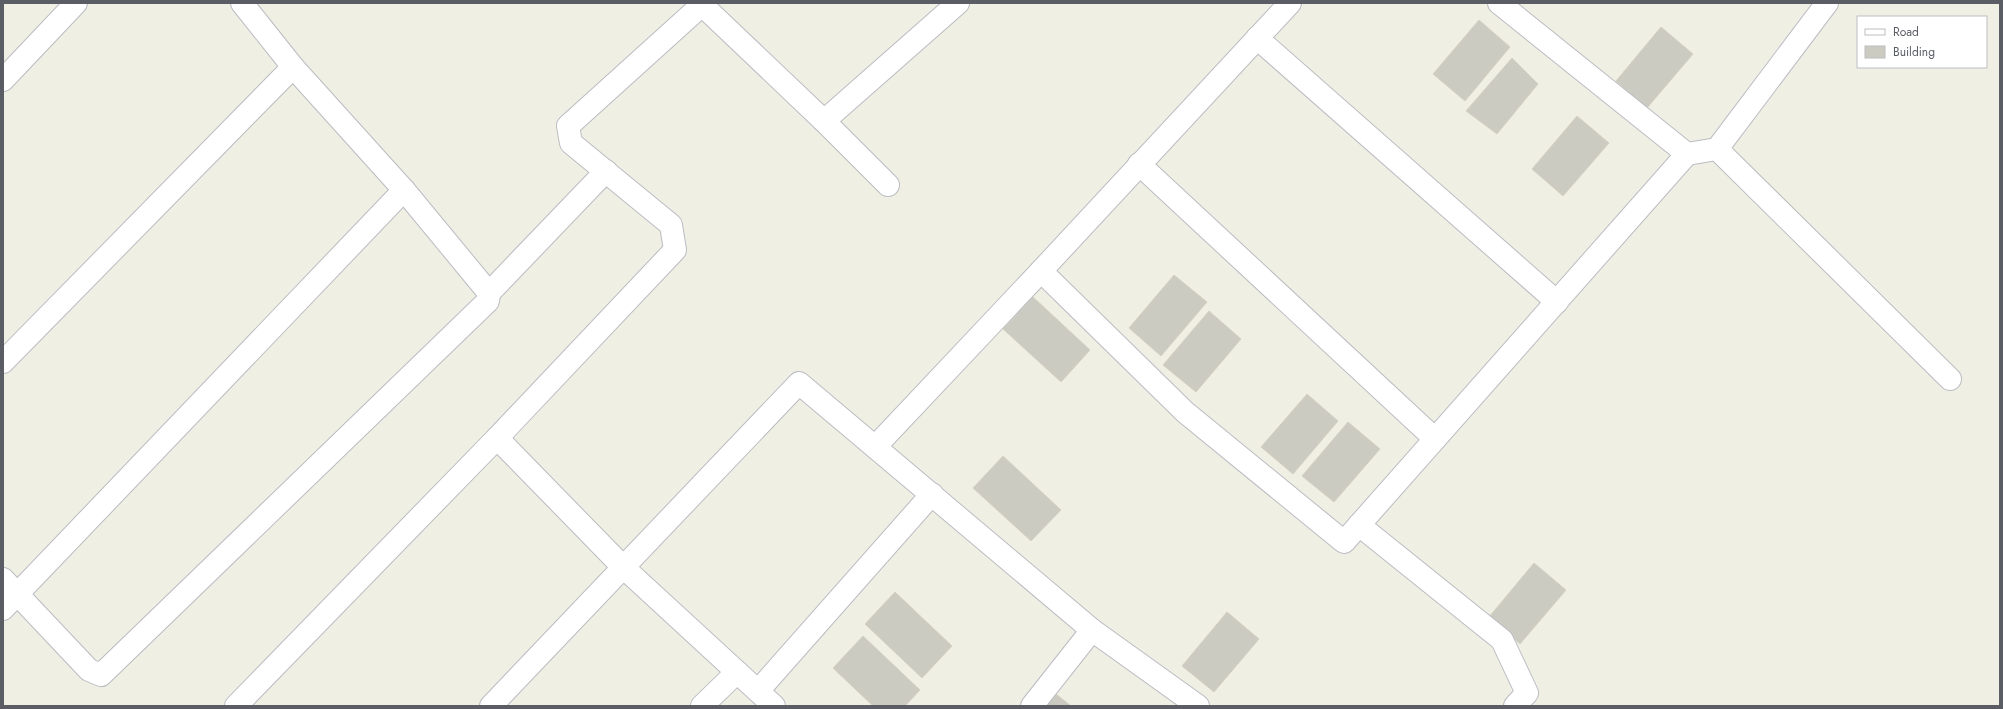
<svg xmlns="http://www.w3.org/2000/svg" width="2003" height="709" viewBox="0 0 2003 709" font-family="Jost,sans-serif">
  <rect width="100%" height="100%" fill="#efefe3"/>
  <g fill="#cccbc2" stroke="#d4d2c0">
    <polygon points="1479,20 1510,47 1465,101 1433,74"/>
    <polygon points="1661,27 1693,54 1647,108 1616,81"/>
    <polygon points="1512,58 1538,84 1497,134 1466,111"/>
    <polygon points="1577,116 1609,143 1563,196 1532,169"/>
    <polygon points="1174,275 1207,302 1161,356 1129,328"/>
    <polygon points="1033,297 1090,350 1061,382 1003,329"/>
    <polygon points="1209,311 1241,339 1196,392 1163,365"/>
    <polygon points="1307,394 1338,421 1293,474 1261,447"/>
    <polygon points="1348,422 1380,449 1334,502 1302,476"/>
    <polygon points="1003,456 1061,510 1031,541 973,488"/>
    <polygon points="1534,563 1566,590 1520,644 1489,617"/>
    <polygon points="895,592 952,646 922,678 865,624"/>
    <polygon points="1227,612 1259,639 1214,692 1182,666"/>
    <polygon points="863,636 920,690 905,706 873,706 833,668"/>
    <polygon points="1051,690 1071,706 1038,706"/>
  </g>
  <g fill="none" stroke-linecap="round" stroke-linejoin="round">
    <defs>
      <g id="minor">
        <polyline points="700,3 824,121 958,3"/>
        <polyline points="1257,38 1557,302"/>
        <polyline points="3,80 76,3"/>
        <polyline points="824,121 888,185"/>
        <polyline points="1717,149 1827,3"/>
        <polyline points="1687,154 1717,149 1950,379"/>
        <polyline points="1139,164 1435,439"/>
        <polyline points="1041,271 1185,412 1344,542 1687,154 1499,3"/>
        <polyline points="489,293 606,171"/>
        <polyline points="3,362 293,67"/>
        <polyline points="497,438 675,250 671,225 571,143 568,126 704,3"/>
        <polyline points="875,447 1041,271 1290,3"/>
        <polyline points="1359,525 1502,640 1527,693 1515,706"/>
        <polyline points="3,579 89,670 101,675 488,301 489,293 404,190 293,67 242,3"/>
        <polyline points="3,609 404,190"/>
        <polyline points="1092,630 1198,706"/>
        <polyline points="758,691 932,494"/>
        <polyline points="236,706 497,438 623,567 774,706"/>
        <polyline points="491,706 799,383 1092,630 1032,706"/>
        <polyline points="702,706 737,672"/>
      </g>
    </defs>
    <use href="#minor" stroke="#bbbcc3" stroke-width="24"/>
    <use href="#minor" stroke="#fff" stroke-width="22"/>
  </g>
  <rect width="2003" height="709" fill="none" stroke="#5b5d65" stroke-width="8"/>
  <rect x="1857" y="16" width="130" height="52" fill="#ffffff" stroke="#bdbec1"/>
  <rect x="1865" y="29" width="20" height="6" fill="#ffffff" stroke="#bdbec1"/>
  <text x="1893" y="36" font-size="12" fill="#5b5d65">Road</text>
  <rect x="1865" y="46" width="20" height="12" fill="#cccbc2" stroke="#bdbec1"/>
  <text x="1893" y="56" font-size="12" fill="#5b5d65">Building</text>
</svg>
